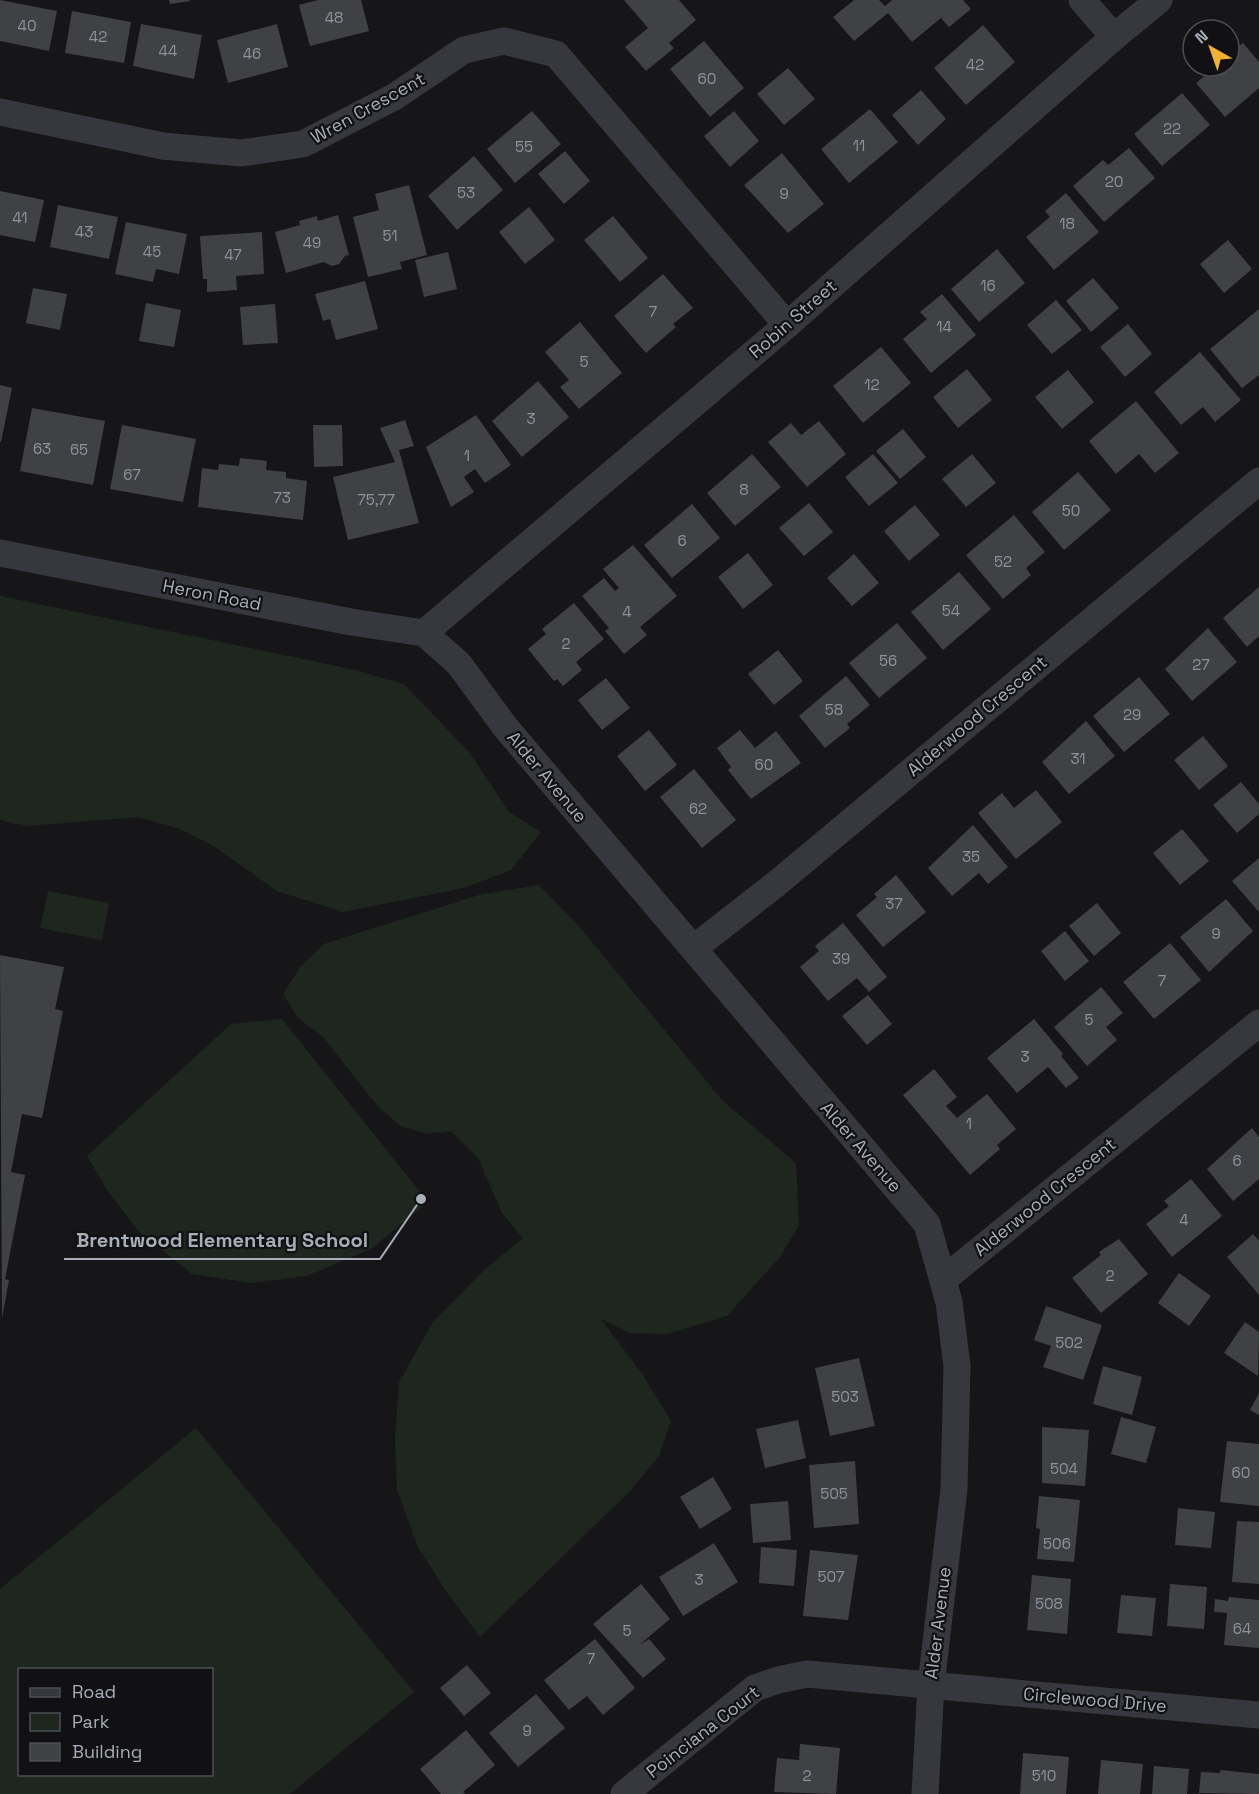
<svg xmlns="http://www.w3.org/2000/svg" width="1259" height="1794" viewBox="0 0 1259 1794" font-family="'Space Grotesk',sans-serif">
  <rect width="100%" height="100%" fill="#161618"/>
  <g fill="#1e261f" fill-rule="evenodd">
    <polygon points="0,596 351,669 404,684 469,752 509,812 541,832 511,870 464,888 343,912 277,891 215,847 180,829 138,817 25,826 0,820"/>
    <polygon points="539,885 578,925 722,1100 796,1163 799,1225 780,1257 727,1316 668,1334 630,1333 601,1319 643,1375 671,1421 659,1456 630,1491 480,1637 446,1591 418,1547 397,1490 395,1439 399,1382 433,1322 483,1271 523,1238 502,1213 478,1158 451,1131 427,1134 401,1126 379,1108 323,1037 298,1018 283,994 301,966 324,944 482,894"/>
    <polygon points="48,891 109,903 102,940 40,928"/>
    <polygon points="282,1019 428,1202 371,1249 307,1276 251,1283 192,1274 140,1233 107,1190 87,1156 231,1024"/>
    <path d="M196,1428L414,1692L290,1794H0V1589ZM20,1670H212V1774H20Z"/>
  </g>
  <g fill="#404145">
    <polygon points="0,0 57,11 49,51 0,41"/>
    <polygon points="169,0 190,0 190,1 170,4"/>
    <polygon points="318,0 361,0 369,31 310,46 299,5"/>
    <polygon points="624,0 679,0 696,20 669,43 674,48 646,71 625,47 648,28"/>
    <polygon points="854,0 879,0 885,6 892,0 963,0 971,9 949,27 941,18 912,42 888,13 854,41 833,17"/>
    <polygon points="72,11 131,22 124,63 65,53"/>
    <polygon points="141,24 202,35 194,79 133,66"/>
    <polygon points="277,24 288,67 228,83 217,40"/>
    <polygon points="983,25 1015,62 966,105 934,68"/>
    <polygon points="704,41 744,88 710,117 670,69"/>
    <polygon points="1243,43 1259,62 1259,88 1225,117 1196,83 1216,66 1229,66 1229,55"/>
    <polygon points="788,68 815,99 784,125 757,94"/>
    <polygon points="921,90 946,119 918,145 892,115"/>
    <polygon points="1182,93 1210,125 1162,166 1134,134"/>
    <polygon points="870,109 898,142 849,183 821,149"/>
    <polygon points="532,111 561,144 515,183 487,149"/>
    <polygon points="734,111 759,141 730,167 704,136"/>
    <polygon points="1129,148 1155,178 1104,222 1073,186 1103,160 1108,165"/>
    <polygon points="565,151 590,181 564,204 538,174"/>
    <polygon points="782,153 824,204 788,233 744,185"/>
    <polygon points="474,156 503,190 457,230 428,196"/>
    <polygon points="409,185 427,255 400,262 402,269 368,277 353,217 379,210 375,194"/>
    <polygon points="0,191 44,200 35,242 0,235"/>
    <polygon points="1066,193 1099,232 1054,270 1026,237 1050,217 1045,211"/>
    <polygon points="58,205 118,217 109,259 50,247"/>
    <polygon points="529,207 555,240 525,264 499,232"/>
    <polygon points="338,215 349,255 345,256 339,264 332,266 324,262 286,273 275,232 300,225 299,221 317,216 318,221"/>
    <polygon points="613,216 648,258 620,282 584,240"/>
    <polygon points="126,222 187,234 179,274 156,269 153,282 115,274"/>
    <polygon points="262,232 264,274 236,276 237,290 207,292 207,279 203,279 200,236"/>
    <polygon points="1228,240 1252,269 1224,293 1200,264"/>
    <polygon points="997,249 1025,283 979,322 951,289"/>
    <polygon points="448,252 457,289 424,297 415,260"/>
    <polygon points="663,274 693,308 673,324 676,327 646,353 614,316"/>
    <polygon points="1093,278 1119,308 1091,332 1066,301"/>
    <polygon points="365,281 378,329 336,340 330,319 323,321 315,294"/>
    <polygon points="33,288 67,294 60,330 26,323"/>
    <polygon points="942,294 976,335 931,373 903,339 927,319 920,312"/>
    <polygon points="1056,300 1082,330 1052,354 1027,325"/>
    <polygon points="146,303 181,310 174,347 139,341"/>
    <polygon points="275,304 278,343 243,345 240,307"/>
    <polygon points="1259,309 1259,375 1242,388 1210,349"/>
    <polygon points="580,322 622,373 579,409 560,387 569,380 545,352"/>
    <polygon points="1128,324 1152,354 1125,377 1100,347"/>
    <polygon points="881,347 911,383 863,423 833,386"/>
    <polygon points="1200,352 1241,400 1215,422 1203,407 1181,425 1154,392"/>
    <polygon points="967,369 992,400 958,428 933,397"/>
    <polygon points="1068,370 1094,402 1062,429 1035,397"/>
    <polygon points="538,381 569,417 522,457 492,421"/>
    <polygon points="0,385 12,388 1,442 0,442"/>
    <polygon points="1136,401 1179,453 1155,473 1139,454 1116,474 1089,441"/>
    <polygon points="32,408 105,421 93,485 20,471"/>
    <polygon points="476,415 511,465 485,483 475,469 464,477 474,492 451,507 426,447"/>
    <polygon points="405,420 414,446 399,450 419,523 348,540 333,477 395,462 380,428"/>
    <polygon points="819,421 846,454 807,487 768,442 791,423 801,435"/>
    <polygon points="122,425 196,439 183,502 110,489"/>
    <polygon points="313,425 342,425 343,466 314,467"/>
    <polygon points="903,429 926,457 900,479 876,451"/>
    <polygon points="752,454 781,487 735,526 707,493"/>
    <polygon points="873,454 898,483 869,506 845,477"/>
    <polygon points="972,454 996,483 966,507 942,479"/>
    <polygon points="240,458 267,461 266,470 286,472 286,478 307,481 303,520 198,507 202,468 218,470 219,464 239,466"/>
    <polygon points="1078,472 1111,510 1064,550 1032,512"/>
    <polygon points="809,503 833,532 804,556 779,528"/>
    <polygon points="692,504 720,538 672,578 644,545"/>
    <polygon points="915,505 940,535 909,561 884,531"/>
    <polygon points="1014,515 1045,552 1026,568 1031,575 1003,599 966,555"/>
    <polygon points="633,545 677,596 640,627 647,635 624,654 605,631 609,628 582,596 604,578 615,591 619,588 603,569"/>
    <polygon points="748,553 773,585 743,609 718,577"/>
    <polygon points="854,554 879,583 852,606 827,578"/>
    <polygon points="959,572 991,609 943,650 911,612"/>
    <polygon points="1259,587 1259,636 1247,647 1223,618"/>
    <polygon points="574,603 604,639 576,662 582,670 563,686 557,679 554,681 528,649 546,634 542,629"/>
    <polygon points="897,623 927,658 879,698 849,663"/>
    <polygon points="1208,628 1237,662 1192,701 1165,669"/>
    <polygon points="778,650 803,681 774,705 748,674"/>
    <polygon points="846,676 870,705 847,724 850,728 825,748 799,716"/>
    <polygon points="1139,677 1170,714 1124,752 1093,716"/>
    <polygon points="606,678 630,708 602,730 578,700"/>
    <polygon points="1086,721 1115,756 1069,794 1042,762"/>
    <polygon points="649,730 677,765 645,791 617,756"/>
    <polygon points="740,730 755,748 776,731 801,763 751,799 728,770 731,767 717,748"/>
    <polygon points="1203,736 1228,766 1199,790 1174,760"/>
    <polygon points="694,769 736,820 702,848 660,797"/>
    <polygon points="1241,782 1259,804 1259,814 1237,833 1213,805"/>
    <polygon points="1036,790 1062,822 1016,859 978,813 1002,793 1014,808"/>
    <polygon points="973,825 1008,867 988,884 979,873 952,896 928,868"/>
    <polygon points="1182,829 1209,861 1180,885 1153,853"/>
    <polygon points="1259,858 1259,912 1232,881"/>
    <polygon points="896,875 926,912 883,947 856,915 877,897 874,894"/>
    <polygon points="1226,899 1253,931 1209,972 1180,937"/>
    <polygon points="1097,903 1121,933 1094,956 1069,926"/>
    <polygon points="843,923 887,977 869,992 857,978 828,1001 800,967 819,951 815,946"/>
    <polygon points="1065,931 1089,961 1065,981 1041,951"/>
    <polygon points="1170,943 1201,980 1154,1019 1123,982"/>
    <polygon points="0,955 64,967 55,1009 63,1011 42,1118 22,1114 11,1172 25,1175 5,1279 9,1280 2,1318"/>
    <polygon points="1101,987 1123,1013 1106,1027 1117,1040 1087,1066 1054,1027"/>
    <polygon points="868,995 892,1024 867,1045 842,1016"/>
    <polygon points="1034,1019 1063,1054 1061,1056 1079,1078 1066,1088 1048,1067 1017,1093 987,1058"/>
    <polygon points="934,1069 957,1097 946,1106 957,1118 987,1094 1016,1129 997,1145 1000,1149 970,1175 903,1095"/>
    <polygon points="1252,1128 1259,1137 1259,1179 1233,1201 1207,1169"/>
    <polygon points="1191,1179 1222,1216 1172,1257 1146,1224 1169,1206 1164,1201"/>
    <polygon points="1253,1234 1259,1241 1259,1295 1227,1257"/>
    <polygon points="1119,1239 1148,1274 1101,1313 1072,1278 1101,1255 1099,1252"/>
    <polygon points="1179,1273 1211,1296 1189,1326 1158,1303"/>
    <polygon points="1046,1306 1102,1325 1083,1380 1043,1367 1051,1346 1034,1340"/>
    <polygon points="1245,1322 1259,1332 1258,1376 1224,1353"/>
    <polygon points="859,1358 875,1426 830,1436 815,1368"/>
    <polygon points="1103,1366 1142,1377 1132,1415 1093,1404"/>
    <polygon points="1259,1393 1259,1415 1250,1410"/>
    <polygon points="1121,1417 1156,1427 1146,1463 1111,1454"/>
    <polygon points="798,1420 806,1458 765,1468 756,1429"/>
    <polygon points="1042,1427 1089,1430 1085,1486 1042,1483"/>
    <polygon points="1227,1441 1259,1444 1259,1506 1220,1502"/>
    <polygon points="855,1461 859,1524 814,1528 809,1465"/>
    <polygon points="713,1477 732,1509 700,1529 680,1497"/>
    <polygon points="1039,1496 1080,1500 1074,1562 1037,1559 1040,1529 1036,1528"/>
    <polygon points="788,1501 791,1540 753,1543 750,1504"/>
    <polygon points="1178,1508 1215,1512 1211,1548 1175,1545"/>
    <polygon points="1237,1521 1259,1522 1259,1584 1232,1582"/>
    <polygon points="714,1543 738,1582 683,1616 659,1577"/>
    <polygon points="761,1547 797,1550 794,1586 759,1583"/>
    <polygon points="810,1550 858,1555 848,1620 803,1616"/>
    <polygon points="1032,1575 1071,1579 1067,1634 1027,1630"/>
    <polygon points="641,1584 670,1619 638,1646 649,1639 666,1659 643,1678 593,1624"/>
    <polygon points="1170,1584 1207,1587 1204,1629 1167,1626"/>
    <polygon points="1121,1595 1156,1598 1152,1636 1117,1633"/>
    <polygon points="1229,1597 1259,1600 1259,1648 1224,1645 1227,1613 1214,1612 1215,1599 1228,1601"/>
    <polygon points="595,1639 635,1688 603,1715 587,1696 569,1710 544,1680"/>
    <polygon points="467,1665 491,1693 464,1716 440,1688"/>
    <polygon points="536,1694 565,1728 518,1767 489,1733"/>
    <polygon points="466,1730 495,1765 463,1792 465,1794 441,1794 420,1769"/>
    <polygon points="800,1744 840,1748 836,1794 774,1792 777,1758 799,1760"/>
    <polygon points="1023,1753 1069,1757 1066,1794 1020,1794"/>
    <polygon points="1101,1760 1143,1764 1140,1794 1098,1794"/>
    <polygon points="1154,1766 1189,1769 1187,1794 1152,1794"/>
    <polygon points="1220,1770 1259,1774 1259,1794 1199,1793 1201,1772 1220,1773"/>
  </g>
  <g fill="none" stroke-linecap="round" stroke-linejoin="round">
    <g stroke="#37383d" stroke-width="27">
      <polyline points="1082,0 1114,37"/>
      <polyline points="0,112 163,146 241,153 303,144 394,97 464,50 504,41 556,54 787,325"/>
      <polyline points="0,553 351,622 424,633"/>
      <polyline points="424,633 459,664 506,728 927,1224 949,1302 957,1366 954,1489 931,1685 925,1794"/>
      <polyline points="424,633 787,325 1114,37 1159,0"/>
      <polyline points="694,948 776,884 1259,481"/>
      <polyline points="943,1280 1259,1023"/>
      <polyline points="624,1794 755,1688 778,1680 807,1674 1259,1715"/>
    </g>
  </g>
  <g text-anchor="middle" stroke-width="4.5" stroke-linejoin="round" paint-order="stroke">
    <g font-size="15" fill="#8e929b">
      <text x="334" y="23">48</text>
      <text x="27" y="31">40</text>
      <text x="98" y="42">42</text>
      <text x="168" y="56">44</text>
      <text x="252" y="59">46</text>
      <text x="975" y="70">42</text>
      <text x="707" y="84">60</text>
      <text x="1172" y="134">22</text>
      <text x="859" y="151">11</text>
      <text x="524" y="152">55</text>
      <text x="1114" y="187">20</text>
      <text x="466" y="198">53</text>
      <text x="784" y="199">9</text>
      <text x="20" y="223">41</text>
      <text x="1067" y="229">18</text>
      <text x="84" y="237">43</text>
      <text x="390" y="241">51</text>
      <text x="312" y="248">49</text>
      <text x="152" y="257">45</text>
      <text x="233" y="260">47</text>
      <text x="988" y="291">16</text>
      <text x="653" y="317">7</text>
      <text x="944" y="332">14</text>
      <text x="584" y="367">5</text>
      <text x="872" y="390">12</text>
      <text x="531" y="424">3</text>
      <text x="42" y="454">63</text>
      <text x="79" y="455">65</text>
      <text x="467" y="461">1</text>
      <text x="132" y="480">67</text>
      <text x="744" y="495">8</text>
      <text x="282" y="503">73</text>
      <text x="376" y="505">75,77</text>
      <text x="1071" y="516">50</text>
      <text x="682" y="546">6</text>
      <text x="1003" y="567">52</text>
      <text x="951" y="616">54</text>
      <text x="627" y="617">4</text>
      <text x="566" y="649">2</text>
      <text x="888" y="666">56</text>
      <text x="1201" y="670">27</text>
      <text x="834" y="715">58</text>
      <text x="1132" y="720">29</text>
      <text x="1078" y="764">31</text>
      <text x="764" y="770">60</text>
      <text x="698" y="814">62</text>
      <text x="971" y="862">35</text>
      <text x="894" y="909">37</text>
      <text x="1216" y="939">9</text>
      <text x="841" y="964">39</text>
      <text x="1162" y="986">7</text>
      <text x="1089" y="1025">5</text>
      <text x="1025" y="1062">3</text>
      <text x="969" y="1129">1</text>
      <text x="1237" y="1166">6</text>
      <text x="1184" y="1225">4</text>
      <text x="1110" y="1281">2</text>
      <text x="1069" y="1348">502</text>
      <text x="845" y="1402">503</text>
      <text x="1064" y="1474">504</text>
      <text x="1241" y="1478">60</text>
      <text x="834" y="1499">505</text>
      <text x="1057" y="1549">506</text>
      <text x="831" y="1582">507</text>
      <text x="699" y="1585">3</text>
      <text x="1049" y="1609">508</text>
      <text x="1242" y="1634">64</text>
      <text x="627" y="1636">5</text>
      <text x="591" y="1664">7</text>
      <text x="527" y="1736">9</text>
      <text x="807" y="1781">2</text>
      <text x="1044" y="1781">510</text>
    </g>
    <g font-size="18" fill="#a8adb8" stroke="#111113">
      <text transform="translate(368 108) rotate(-29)" y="6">Wren Crescent</text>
      <text transform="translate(793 319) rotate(-41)" y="6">Robin Street</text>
      <text transform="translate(212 595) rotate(11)" y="6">Heron Road</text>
      <text transform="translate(977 716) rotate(-40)" y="6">Alderwood Crescent</text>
      <text transform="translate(547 777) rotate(50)" y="6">Alder Avenue</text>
      <text transform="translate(861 1147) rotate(49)" y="6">Alder Avenue</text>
      <text transform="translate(1045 1197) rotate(-39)" y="6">Alderwood Crescent</text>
      <text transform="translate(938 1623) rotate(-83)" y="6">Alder Avenue</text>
      <text transform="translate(1095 1700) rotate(5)" y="6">Circlewood Drive</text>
      <text transform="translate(703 1732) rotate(-38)" y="6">Poinciana Court</text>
    </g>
  </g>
  <path fill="none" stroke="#a8adb8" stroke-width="2" d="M421 1199L380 1259H64"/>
  <circle fill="#a8adb8" stroke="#111113" stroke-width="2" cx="421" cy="1199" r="6"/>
  <g font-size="20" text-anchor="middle" font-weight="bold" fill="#a8adb8" stroke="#111113" stroke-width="4.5" stroke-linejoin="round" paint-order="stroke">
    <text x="222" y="1247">Brentwood Elementary School</text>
  </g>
  <rect x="18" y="1668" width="195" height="108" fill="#111113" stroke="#4d4f55" stroke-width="1.5"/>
  <rect x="30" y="1688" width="30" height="9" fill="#37383d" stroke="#4d4f55" stroke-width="1.5"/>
  <text x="72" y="1698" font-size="18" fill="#a8adb8">Road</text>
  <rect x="30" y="1713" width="30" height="18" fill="#1e261f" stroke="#4d4f55" stroke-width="1.5"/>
  <text x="72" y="1728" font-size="18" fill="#a8adb8">Park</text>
  <rect x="30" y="1743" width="30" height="18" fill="#404145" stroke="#4d4f55" stroke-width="1.5"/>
  <text x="72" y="1758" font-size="18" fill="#a8adb8">Building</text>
  <g transform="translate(1211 48) rotate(320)"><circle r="28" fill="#111113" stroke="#4d4f55" stroke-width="1.5"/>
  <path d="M0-4.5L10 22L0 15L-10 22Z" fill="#f2b134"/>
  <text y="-9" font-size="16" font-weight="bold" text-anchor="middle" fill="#a8adb8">N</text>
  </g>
</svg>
